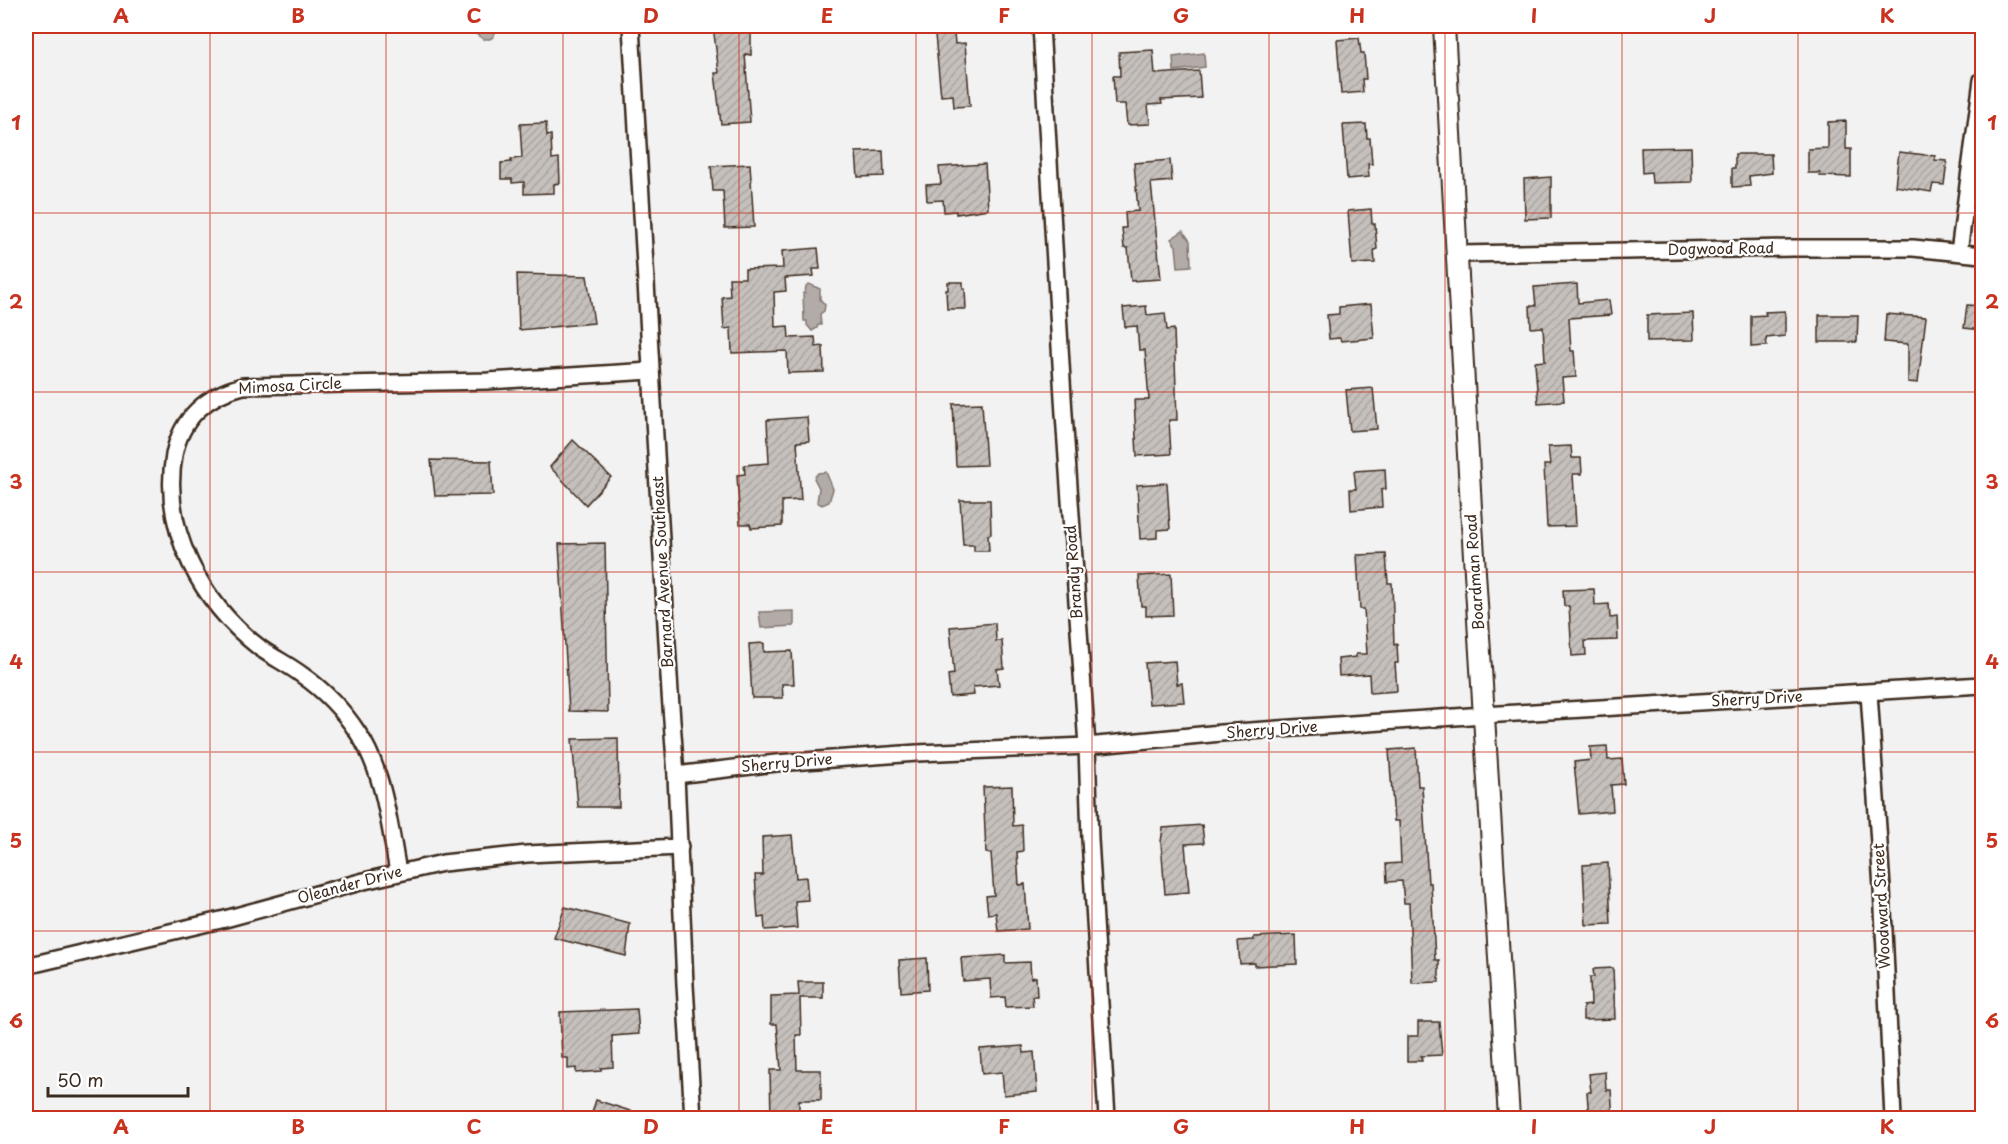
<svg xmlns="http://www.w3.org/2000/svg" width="2008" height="1144" viewBox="0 0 2008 1144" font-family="'Playpen Sans',sans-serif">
  <defs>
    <pattern id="building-hatch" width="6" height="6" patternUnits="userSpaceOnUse" patternTransform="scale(1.5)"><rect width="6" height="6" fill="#c6c0bd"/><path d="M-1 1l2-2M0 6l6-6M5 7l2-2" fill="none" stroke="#aba5a2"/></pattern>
  </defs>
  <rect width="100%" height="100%" fill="#f3f2f2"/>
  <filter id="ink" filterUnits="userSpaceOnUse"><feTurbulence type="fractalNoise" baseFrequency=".0167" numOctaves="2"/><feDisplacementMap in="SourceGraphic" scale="12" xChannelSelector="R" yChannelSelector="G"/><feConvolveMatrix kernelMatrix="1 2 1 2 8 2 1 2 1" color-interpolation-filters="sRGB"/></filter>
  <g filter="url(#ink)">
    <g fill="#b2aba7" stroke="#827770" stroke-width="1.5">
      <polygon points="465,26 493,26 496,28 494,36 490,39 483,39"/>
      <polygon points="1204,53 1205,67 1174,71 1173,57"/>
      <polygon points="1183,231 1190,241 1191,266 1178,267 1176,246 1171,239"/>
      <polygon points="809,284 820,289 820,299 825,305 824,311 820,314 821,325 818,325 817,328 812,331 807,325 807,321 804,321 803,293 805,293 806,286"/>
      <polygon points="826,472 833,489 829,502 822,505 817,502 819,488 814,478 818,473"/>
      <polygon points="794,611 794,626 761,628 759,612"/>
    </g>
    <g fill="url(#building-hatch)" stroke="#3b2a1e" stroke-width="1.5">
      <polygon points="713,26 751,26 751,55 745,54 750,122 721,124 715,73 719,73"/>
      <polygon points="954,33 955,44 965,43 970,106 954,107 953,95 941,96 935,35"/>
      <polygon points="1359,38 1361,53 1364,53 1366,79 1362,79 1363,92 1341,94 1337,40"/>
      <polygon points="1153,50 1155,74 1199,71 1201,98 1161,100 1162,104 1148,105 1150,124 1127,125 1125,104 1115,104 1113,76 1120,76 1119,52"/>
      <polygon points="1846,121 1846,149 1851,149 1851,177 1820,176 1820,173 1808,173 1808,149 1828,148 1828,122"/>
      <polygon points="546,123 547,136 551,135 552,159 559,158 560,183 554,184 554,193 524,194 524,182 512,183 512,179 501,179 501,163 511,162 511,159 522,158 520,124"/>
      <polygon points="1366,124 1367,138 1370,138 1372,164 1368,164 1369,177 1347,179 1343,125"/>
      <polygon points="1691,147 1692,182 1652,183 1651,172 1642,173 1641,148"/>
      <polygon points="883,151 884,176 858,177 856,152"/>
      <polygon points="1899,152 1935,156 1935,160 1947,161 1944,185 1933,184 1931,192 1895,186"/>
      <polygon points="1735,154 1771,154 1772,173 1749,176 1750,186 1732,187 1732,168 1735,168"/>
      <polygon points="1170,160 1172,181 1151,183 1161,279 1131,281 1128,248 1124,248 1122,228 1126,228 1125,212 1138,211 1134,163"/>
      <polygon points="750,164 754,227 725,228 723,191 713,191 711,166"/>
      <polygon points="985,164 988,209 956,214 956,211 944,212 943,200 927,201 926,185 941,184 939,167"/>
      <polygon points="1551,177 1551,218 1525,219 1524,179"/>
      <polygon points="1371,209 1372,224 1375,224 1377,249 1374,250 1375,263 1352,264 1348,211"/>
      <polygon points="818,248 820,269 813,269 814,276 785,278 786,291 774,292 775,327 788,326 789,338 815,337 816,347 823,346 824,372 788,373 787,351 732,353 731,328 724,329 722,297 730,296 729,278 745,278 745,269 783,268 782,251"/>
      <polygon points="517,274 587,276 594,323 519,330"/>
      <polygon points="948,282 963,282 963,289 965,289 966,309 947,309 946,290 948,290"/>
      <polygon points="1577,284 1578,303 1609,300 1611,315 1569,318 1571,351 1574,351 1576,377 1562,378 1564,401 1538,403 1535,362 1545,361 1543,327 1531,328 1530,306 1536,306 1534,287"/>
      <polygon points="1371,304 1374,338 1341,341 1340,338 1329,339 1327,315 1339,314 1339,307"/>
      <polygon points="1967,305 1983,306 1983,330 1964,328"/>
      <polygon points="1146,306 1147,315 1165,313 1167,330 1174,329 1177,420 1169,420 1171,454 1137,456 1134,400 1149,400 1145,350 1139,350 1137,326 1125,327 1123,308"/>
      <polygon points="1785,311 1785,336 1766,338 1767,346 1751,347 1751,316 1766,315 1765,312"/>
      <polygon points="1693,313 1694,340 1647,341 1647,315"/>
      <polygon points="1886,314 1926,317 1918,383 1908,382 1908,344 1884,342"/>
      <polygon points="1819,315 1858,315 1857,342 1819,342"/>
      <polygon points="1373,388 1377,429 1350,431 1346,390"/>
      <polygon points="982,403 986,465 956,466 953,404"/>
      <polygon points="807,417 809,441 797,442 801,500 782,501 782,526 751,528 750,524 740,524 737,475 745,474 744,465 769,463 767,420"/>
      <polygon points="573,440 611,477 586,505 550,467"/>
      <polygon points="1571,446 1572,458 1581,458 1582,474 1573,474 1576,526 1547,527 1544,465 1550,465 1548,447"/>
      <polygon points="431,460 491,461 493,495 435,496"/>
      <polygon points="1385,469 1386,489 1381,490 1382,507 1351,510 1350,489 1356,489 1354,471"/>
      <polygon points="1167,483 1170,529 1157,530 1157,538 1140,539 1137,485"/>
      <polygon points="960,500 990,500 991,534 988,535 989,551 974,551 974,545 963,545"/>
      <polygon points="605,543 608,712 569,711 559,544"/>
      <polygon points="1386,554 1388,583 1392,583 1394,645 1397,644 1398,663 1395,663 1397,691 1370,693 1369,674 1339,676 1338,659 1356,657 1356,654 1367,654 1364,609 1360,609 1357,555"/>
      <polygon points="1171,574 1173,615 1146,616 1146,606 1141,606 1139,576"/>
      <polygon points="1594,589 1595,605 1609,604 1610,618 1617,617 1618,640 1585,641 1586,655 1572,656 1569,606 1564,606 1563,590"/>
      <polygon points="995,623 996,641 1002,641 1004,668 997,669 999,685 973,687 974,695 950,697 948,675 954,674 950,627"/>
      <polygon points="764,643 764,652 792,651 794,684 782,684 783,698 752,698 749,644"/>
      <polygon points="1175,661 1177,684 1182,683 1184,702 1149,704 1145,663"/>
      <polygon points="618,738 619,807 578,807 572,739"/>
      <polygon points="1607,746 1608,760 1622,759 1624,784 1611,785 1613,811 1579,814 1574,762 1591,760 1590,747"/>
      <polygon points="1416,748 1418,786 1422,786 1428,883 1431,883 1435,960 1439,960 1439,982 1412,983 1409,903 1404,903 1402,881 1387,882 1386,864 1401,863 1399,821 1394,821 1389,750"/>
      <polygon points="1012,786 1013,826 1022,825 1023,851 1017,852 1019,885 1025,884 1028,929 998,931 996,913 988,914 986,896 994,895 991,853 986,853 983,787"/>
      <polygon points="1202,825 1204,843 1185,844 1189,892 1165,894 1161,842 1163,828"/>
      <polygon points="792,835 796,878 806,877 808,900 795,901 797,928 765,930 764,917 758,918 755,875 763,875 762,837"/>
      <polygon points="1608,863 1611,924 1586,925 1583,865"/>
      <polygon points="565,907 630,924 626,956 554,938"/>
      <polygon points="1296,935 1297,964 1255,966 1255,963 1240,964 1238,941 1254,940 1254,937"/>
      <polygon points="1005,955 1005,963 1030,962 1031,978 1036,977 1037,996 1032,996 1033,1006 1006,1007 1005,997 991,998 990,979 963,981 961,958"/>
      <polygon points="927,958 928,990 901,992 899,960"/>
      <polygon points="1613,968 1615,1019 1583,1020 1583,1006 1591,1005 1590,977 1594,977 1593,969"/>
      <polygon points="798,982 823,982 823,998 800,998 801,1035 796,1035 797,1070 821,1070 821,1100 799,1100 799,1119 771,1119 770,1070 781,1070 777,1024 771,1024 771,996 799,995"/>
      <polygon points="637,1009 639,1034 612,1036 613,1067 601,1068 601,1071 576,1073 576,1068 568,1069 568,1058 562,1058 560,1012"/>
      <polygon points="1418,1022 1439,1022 1442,1055 1421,1056 1422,1061 1407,1061 1407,1036 1418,1036"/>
      <polygon points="1023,1046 1024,1053 1034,1052 1037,1092 1004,1095 1002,1072 982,1074 980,1049"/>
      <polygon points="1605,1072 1606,1090 1611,1090 1613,1119 1589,1119 1587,1092 1591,1092 1589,1074"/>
      <polygon points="596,1100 643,1115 643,1119 590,1119"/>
    </g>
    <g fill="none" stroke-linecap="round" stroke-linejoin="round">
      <defs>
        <g id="minor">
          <polyline points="631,26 670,693 676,775 685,985 693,1118"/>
          <polyline points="1041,26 1064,414 1087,746 1090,839 1107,1118"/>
          <polyline points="1959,252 1982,80"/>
          <polyline points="1458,254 1793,248 1913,248 1982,255"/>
          <polyline points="1869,693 1882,888 1893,1118"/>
          <polyline points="676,775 776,763 917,753 1087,746 1221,733 1484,715 1982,685"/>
          <path d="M398,872C390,828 384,771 358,733C343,710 325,691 302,675C289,665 274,658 260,648C202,603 161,531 174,455C181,418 207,395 243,386L488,381L651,371"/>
          <polyline points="26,966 225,919 364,881 443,863 527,854 680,847"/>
        </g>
        <polyline id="tertiary" points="1444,26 1471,508 1509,1118"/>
      </defs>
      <use href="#minor" stroke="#3b2a1e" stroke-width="20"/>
      <use href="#tertiary" stroke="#3b2a1e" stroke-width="24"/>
      <use href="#minor" stroke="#fff" stroke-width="15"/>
      <use href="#tertiary" stroke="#fff" stroke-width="20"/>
    </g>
  </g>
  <path fill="none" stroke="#c8321e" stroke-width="1.5" stroke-opacity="0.55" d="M210,26V1118M386,26V1118M563,26V1118M739,26V1118M916,26V1118M1092,26V1118M1269,26V1118M1445,26V1118M1622,26V1118M1798,26V1118M26,213H1982M26,392H1982M26,572H1982M26,752H1982M26,931H1982"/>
  <g text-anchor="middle" stroke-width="4.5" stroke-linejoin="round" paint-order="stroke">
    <g font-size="15" fill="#3b2a1e" stroke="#fff">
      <text transform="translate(1721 249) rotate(-1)" y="5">Dogwood Road</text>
      <text transform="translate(290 386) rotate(-3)" y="5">Mimosa Circle</text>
      <text transform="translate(663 572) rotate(-93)" y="5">Barnard Avenue Southeast</text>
      <text transform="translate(1074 572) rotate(-94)" y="5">Brandy Road</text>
      <text transform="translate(1475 572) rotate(-94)" y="5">Boardman Road</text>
      <text transform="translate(1757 699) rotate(-3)" y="5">Sherry Drive</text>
      <text transform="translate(1272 730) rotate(-4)" y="5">Sherry Drive</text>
      <text transform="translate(787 763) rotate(-5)" y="5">Sherry Drive</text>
      <text transform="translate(350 885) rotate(-15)" y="5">Oleander Drive</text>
      <text transform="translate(1882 906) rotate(-93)" y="5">Woodward Street</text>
    </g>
  </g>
  <rect width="2008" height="1144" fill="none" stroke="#fff" stroke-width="66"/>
  <path d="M48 1087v9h140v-9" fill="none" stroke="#3b2a1e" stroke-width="3"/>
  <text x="57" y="1087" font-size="18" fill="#3b2a1e" stroke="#ffffff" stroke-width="4.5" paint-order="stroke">50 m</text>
  <rect x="33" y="33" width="1942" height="1078" fill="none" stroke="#c8321e" stroke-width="2"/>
  <g font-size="20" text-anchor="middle" font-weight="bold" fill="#c8321e">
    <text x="121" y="23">A</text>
    <text x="298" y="23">B</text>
    <text x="474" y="23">C</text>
    <text x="651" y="23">D</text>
    <text x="827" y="23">E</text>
    <text x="1004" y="23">F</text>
    <text x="1181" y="23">G</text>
    <text x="1357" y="23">H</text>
    <text x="1534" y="23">I</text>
    <text x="1710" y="23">J</text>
    <text x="1887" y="23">K</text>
    <text x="16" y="130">1</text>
    <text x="1992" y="130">1</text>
    <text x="16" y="309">2</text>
    <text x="1992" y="309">2</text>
    <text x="16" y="489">3</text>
    <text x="1992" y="489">3</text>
    <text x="16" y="669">4</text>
    <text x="1992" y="669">4</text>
    <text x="16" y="848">5</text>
    <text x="1992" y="848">5</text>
    <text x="16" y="1028">6</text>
    <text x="1992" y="1028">6</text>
    <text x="121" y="1134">A</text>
    <text x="298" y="1134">B</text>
    <text x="474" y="1134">C</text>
    <text x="651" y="1134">D</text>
    <text x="827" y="1134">E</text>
    <text x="1004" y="1134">F</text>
    <text x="1181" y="1134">G</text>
    <text x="1357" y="1134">H</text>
    <text x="1534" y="1134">I</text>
    <text x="1710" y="1134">J</text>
    <text x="1887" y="1134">K</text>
  </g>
</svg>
